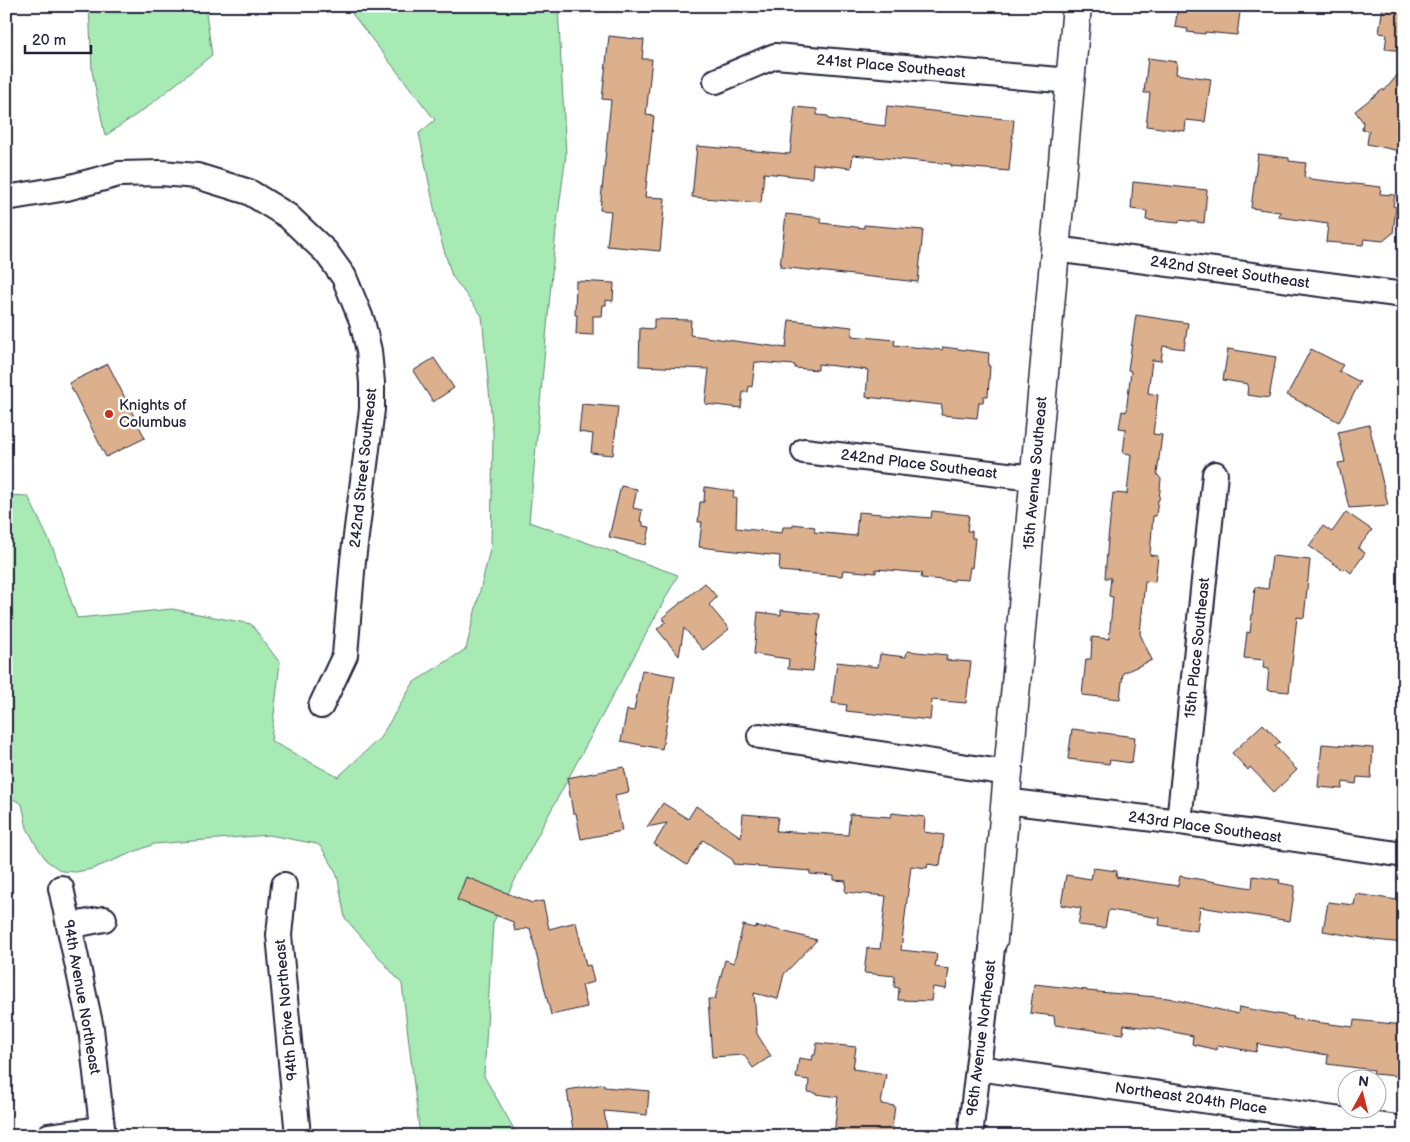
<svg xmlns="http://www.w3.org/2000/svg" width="1410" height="1142" viewBox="0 0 1410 1142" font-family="'Balsamiq Sans',sans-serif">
  <rect width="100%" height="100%" fill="#fff"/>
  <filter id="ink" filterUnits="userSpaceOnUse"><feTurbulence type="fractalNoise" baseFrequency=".02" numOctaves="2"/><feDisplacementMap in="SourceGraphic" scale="10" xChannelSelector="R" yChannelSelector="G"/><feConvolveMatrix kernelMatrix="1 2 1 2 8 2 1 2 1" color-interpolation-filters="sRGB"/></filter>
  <g filter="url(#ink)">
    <g fill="#a7eab4" stroke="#648678">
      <polygon points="89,6 205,6 212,55 146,108 105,136 92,71"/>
      <polygon points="346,6 558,6 566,155 556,230 529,522 678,575 542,827 493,923 484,1076 518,1136 420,1136 402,984 345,918 338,879 334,868 321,847 317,844 269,835 154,844 92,869 76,872 61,871 47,861 36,845 27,828 22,804 6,795 6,495 28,496 54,551 77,618 172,609 251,624 280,663 271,741 338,777 380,738 414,682 466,649 491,545 493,433 482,316 452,276 440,237 419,133 435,120"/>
    </g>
    <g fill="#dcb08d" stroke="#22223b">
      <polygon points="1178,6 1238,6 1237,11 1240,12 1237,35 1205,32 1205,34 1187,32 1188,29 1175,27"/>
      <polygon points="1383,6 1404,6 1404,51 1385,49 1387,34 1379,33"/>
      <polygon points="609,36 644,40 642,59 652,59 646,115 654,116 645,197 665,198 660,251 607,246 611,211 600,210 611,100 602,99"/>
      <polygon points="1148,58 1177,62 1176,74 1211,79 1205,122 1186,120 1185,131 1146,126 1150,93 1144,93"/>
      <polygon points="1404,67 1404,136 1402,136 1400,151 1367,144 1369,131 1362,130 1363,122 1355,111 1382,90 1385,90"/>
      <polygon points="887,106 1014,120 1009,171 951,166 951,164 853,155 851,168 813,164 812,178 764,173 761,203 692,197 697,146 790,154 795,107 817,109 817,115 828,116 828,119 885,126"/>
      <polygon points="1258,154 1289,158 1289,161 1306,163 1304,177 1310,178 1310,179 1381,187 1380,194 1395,195 1393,206 1396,207 1393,233 1383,241 1364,239 1363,245 1326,242 1328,224 1279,217 1280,212 1251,208"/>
      <polygon points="1133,182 1207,190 1204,223 1179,220 1179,223 1146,220 1147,211 1131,209"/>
      <polygon points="786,214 821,218 821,223 864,228 864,225 923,230 918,282 780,267"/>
      <polygon points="576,281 614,283 613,301 606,300 606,305 603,305 602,316 593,316 593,335 576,334 577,315 575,315"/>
      <polygon points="1136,315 1188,323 1184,349 1163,346 1161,361 1152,360 1148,393 1158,395 1153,434 1162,435 1157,474 1161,479 1159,500 1158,500 1156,516 1153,516 1150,555 1158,556 1155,582 1145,581 1140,634 1152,660 1123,673 1120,699 1082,695 1086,659 1091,659 1092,637 1109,639 1113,597 1109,596 1111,578 1105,578 1108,539 1113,493 1127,494 1131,454 1123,453 1126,429 1119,428 1122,411 1126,412 1131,371 1128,370"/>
      <polygon points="654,319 691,320 690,335 786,348 789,320 852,327 852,336 895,340 894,345 942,350 943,347 989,353 988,366 990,366 988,396 984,396 983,402 979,402 977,418 941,415 942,405 866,397 868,370 818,364 818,370 795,368 795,365 755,362 752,387 749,386 748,392 743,392 741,408 705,404 709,369 639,366 640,328 654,329"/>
      <polygon points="1228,349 1276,357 1269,398 1247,395 1248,384 1223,380"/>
      <polygon points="1311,349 1343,365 1339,371 1360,382 1339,422 1287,395"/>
      <polygon points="434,358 454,388 433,402 413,371"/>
      <polygon points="108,364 145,438 106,457 69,383"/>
      <polygon points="582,404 618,407 613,455 591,453 593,434 579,432"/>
      <polygon points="1369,425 1388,505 1349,508 1338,463 1345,462 1338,432"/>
      <polygon points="621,486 637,489 633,508 642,510 640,521 643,522 643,526 650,527 646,545 609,537"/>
      <polygon points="705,487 734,491 733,498 737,498 736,528 782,533 783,527 793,527 793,524 815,527 814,532 856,536 858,512 931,518 932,511 969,515 967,531 972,531 972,538 975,538 972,568 970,567 968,580 954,579 954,581 921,578 922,573 876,569 876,573 843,570 842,576 779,571 780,556 699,547 702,522 698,522 700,502 704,502"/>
      <polygon points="1346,512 1372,530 1358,548 1365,553 1351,573 1345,568 1343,570 1309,546 1323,526 1332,532"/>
      <polygon points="1272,556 1310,560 1304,618 1297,617 1289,692 1267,690 1269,669 1263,668 1264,660 1244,658 1247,632 1250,633 1255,587 1268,589"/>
      <polygon points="705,583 717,597 709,605 729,629 703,650 684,628 679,656 657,629 666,622 662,618"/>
      <polygon points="781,610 820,614 813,671 788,669 789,659 754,654 758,612 781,615"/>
      <polygon points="907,651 947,655 946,660 971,662 966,703 932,700 930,720 846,711 847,705 832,703 837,662 878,667 880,654 906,657"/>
      <polygon points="642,670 675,676 662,749 621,741 627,710 634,711"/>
      <polygon points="1263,724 1280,742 1275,746 1297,770 1274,792 1250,767 1248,770 1232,753"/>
      <polygon points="1072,729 1135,737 1132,763 1110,760 1109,764 1068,759"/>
      <polygon points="1322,744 1373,748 1371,778 1357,777 1356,784 1343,782 1342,789 1318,787"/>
      <polygon points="624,767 629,792 615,795 622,831 581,839 576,813 573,813 567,778"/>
      <polygon points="663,803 688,819 696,806 741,837 743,814 778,817 776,831 848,835 850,814 891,817 892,813 925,817 924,832 944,835 940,866 928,864 927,868 911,866 901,950 937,954 935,967 949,969 946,989 933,987 931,1001 898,1000 899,988 894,987 895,976 864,973 867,948 880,949 886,896 845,892 846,881 834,880 834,876 810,874 810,871 757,867 758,866 733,864 733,860 703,840 687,865 654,844 667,823 647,827"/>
      <polygon points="1093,868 1117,871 1116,877 1178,886 1180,876 1252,888 1253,876 1280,880 1279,883 1295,886 1290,921 1200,907 1197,931 1159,925 1160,918 1110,910 1108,912 1105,928 1078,925 1081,908 1061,905 1066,875 1091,879"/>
      <polygon points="466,877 532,903 543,901 549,929 576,922 586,966 590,965 594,982 582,985 587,1007 551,1015 530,928 515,931 513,922 457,900"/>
      <polygon points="1356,894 1404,901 1404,943 1375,940 1323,931 1328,902 1354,905"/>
      <polygon points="743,925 755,928 756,926 765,929 766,927 817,940 784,974 778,999 754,993 757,1034 771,1056 753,1068 744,1055 712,1057 708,999 715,999 725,960 734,963"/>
      <polygon points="1034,984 1087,990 1087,991 1168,998 1238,1014 1239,1007 1294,1017 1293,1019 1353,1027 1354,1020 1404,1025 1404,1058 1398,1057 1397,1076 1373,1074 1374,1070 1327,1064 1328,1055 1258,1044 1256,1052 1218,1045 1217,1050 1192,1044 1193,1036 1159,1029 1124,1025 1123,1034 1055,1025 1054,1016 1030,1013"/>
      <polygon points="817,1043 856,1047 853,1069 886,1074 881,1104 895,1106 891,1136 834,1136 838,1097 816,1094 816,1093 808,1092 809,1080 796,1078 799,1058 812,1060 813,1055 815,1055"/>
      <polygon points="604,1084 604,1087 649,1091 647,1115 604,1111 608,1136 574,1136 567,1090"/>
    </g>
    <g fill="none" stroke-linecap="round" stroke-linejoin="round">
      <defs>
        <g id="street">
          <polyline points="716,81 775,56 1071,81"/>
          <polyline points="6,198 67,188 119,174 161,173 197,176 249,192 288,216 326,252 344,277 362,321 369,351 372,383 372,409 353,560 345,655 321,706"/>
          <polyline points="1055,249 1404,295"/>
          <polyline points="804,451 1034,478"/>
          <polyline points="760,736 1008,773"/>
          <polyline points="1005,801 1179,822 1404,855"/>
          <polyline points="1179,822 1215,474"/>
          <polyline points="284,885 279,935 298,1136"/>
          <polyline points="61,888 91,1028 103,1136"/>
          <polyline points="69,926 104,919"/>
          <polyline points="978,1068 1404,1129"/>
          <polyline points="49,1136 102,1129"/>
          <polyline points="970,1136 993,940"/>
        </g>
        <polyline id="secondary" points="993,940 1077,6"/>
      </defs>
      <use href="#street" stroke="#22223b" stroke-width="28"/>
      <use href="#secondary" stroke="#22223b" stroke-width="31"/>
      <use href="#street" stroke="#fff" stroke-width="24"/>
      <use href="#secondary" stroke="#fff" stroke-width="28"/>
    </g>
  </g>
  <circle fill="#c8321e" stroke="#fff" stroke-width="2" cx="109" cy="414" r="5"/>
  <g text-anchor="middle" stroke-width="5" stroke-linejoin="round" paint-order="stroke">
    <g font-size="15" fill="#22223b" stroke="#fff">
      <text transform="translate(891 66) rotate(5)" y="5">241st Place Southeast</text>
      <text transform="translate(1230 272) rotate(8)" y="5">242nd Street Southeast</text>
      <text transform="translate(919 464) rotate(7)" y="5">242nd Place Southeast</text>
      <text transform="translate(363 468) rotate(-84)" y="5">242nd Street Southeast</text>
      <text transform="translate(1035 473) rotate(-85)" y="5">15th Avenue Southeast</text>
      <text transform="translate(1197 648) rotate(-84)" y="5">15th Place Southeast</text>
      <text transform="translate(1205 827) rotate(8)" y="5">243rd Place Southeast</text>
      <text transform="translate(82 997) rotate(80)" y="5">94th Avenue Northeast</text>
      <text transform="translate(286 1010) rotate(-95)" y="5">94th Drive Northeast</text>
      <text transform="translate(981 1038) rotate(-83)" y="5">96th Avenue Northeast</text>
      <text transform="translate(1191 1098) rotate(8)" y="5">Northeast 204th Place</text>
    </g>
    <g font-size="15" fill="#22223b" stroke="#fff" text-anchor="start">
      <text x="119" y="410">Knights of<tspan x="119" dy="17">Columbus</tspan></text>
    </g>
  </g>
  <rect width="1410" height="1142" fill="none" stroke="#fff" stroke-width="25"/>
  <rect x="12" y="12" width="1385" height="1117" fill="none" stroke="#22223b" stroke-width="2" filter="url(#ink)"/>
  <g transform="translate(1362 1094) rotate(7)"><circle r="24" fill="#ffffff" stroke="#a7a7b1"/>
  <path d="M0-4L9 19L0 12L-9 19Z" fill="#c8321e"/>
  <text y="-8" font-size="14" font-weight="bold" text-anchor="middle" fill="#22223b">N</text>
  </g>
  <path d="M25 45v8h66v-8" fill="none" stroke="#22223b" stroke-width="2.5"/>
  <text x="32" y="45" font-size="15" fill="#22223b" stroke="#ffffff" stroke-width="4" paint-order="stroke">20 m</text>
</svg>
